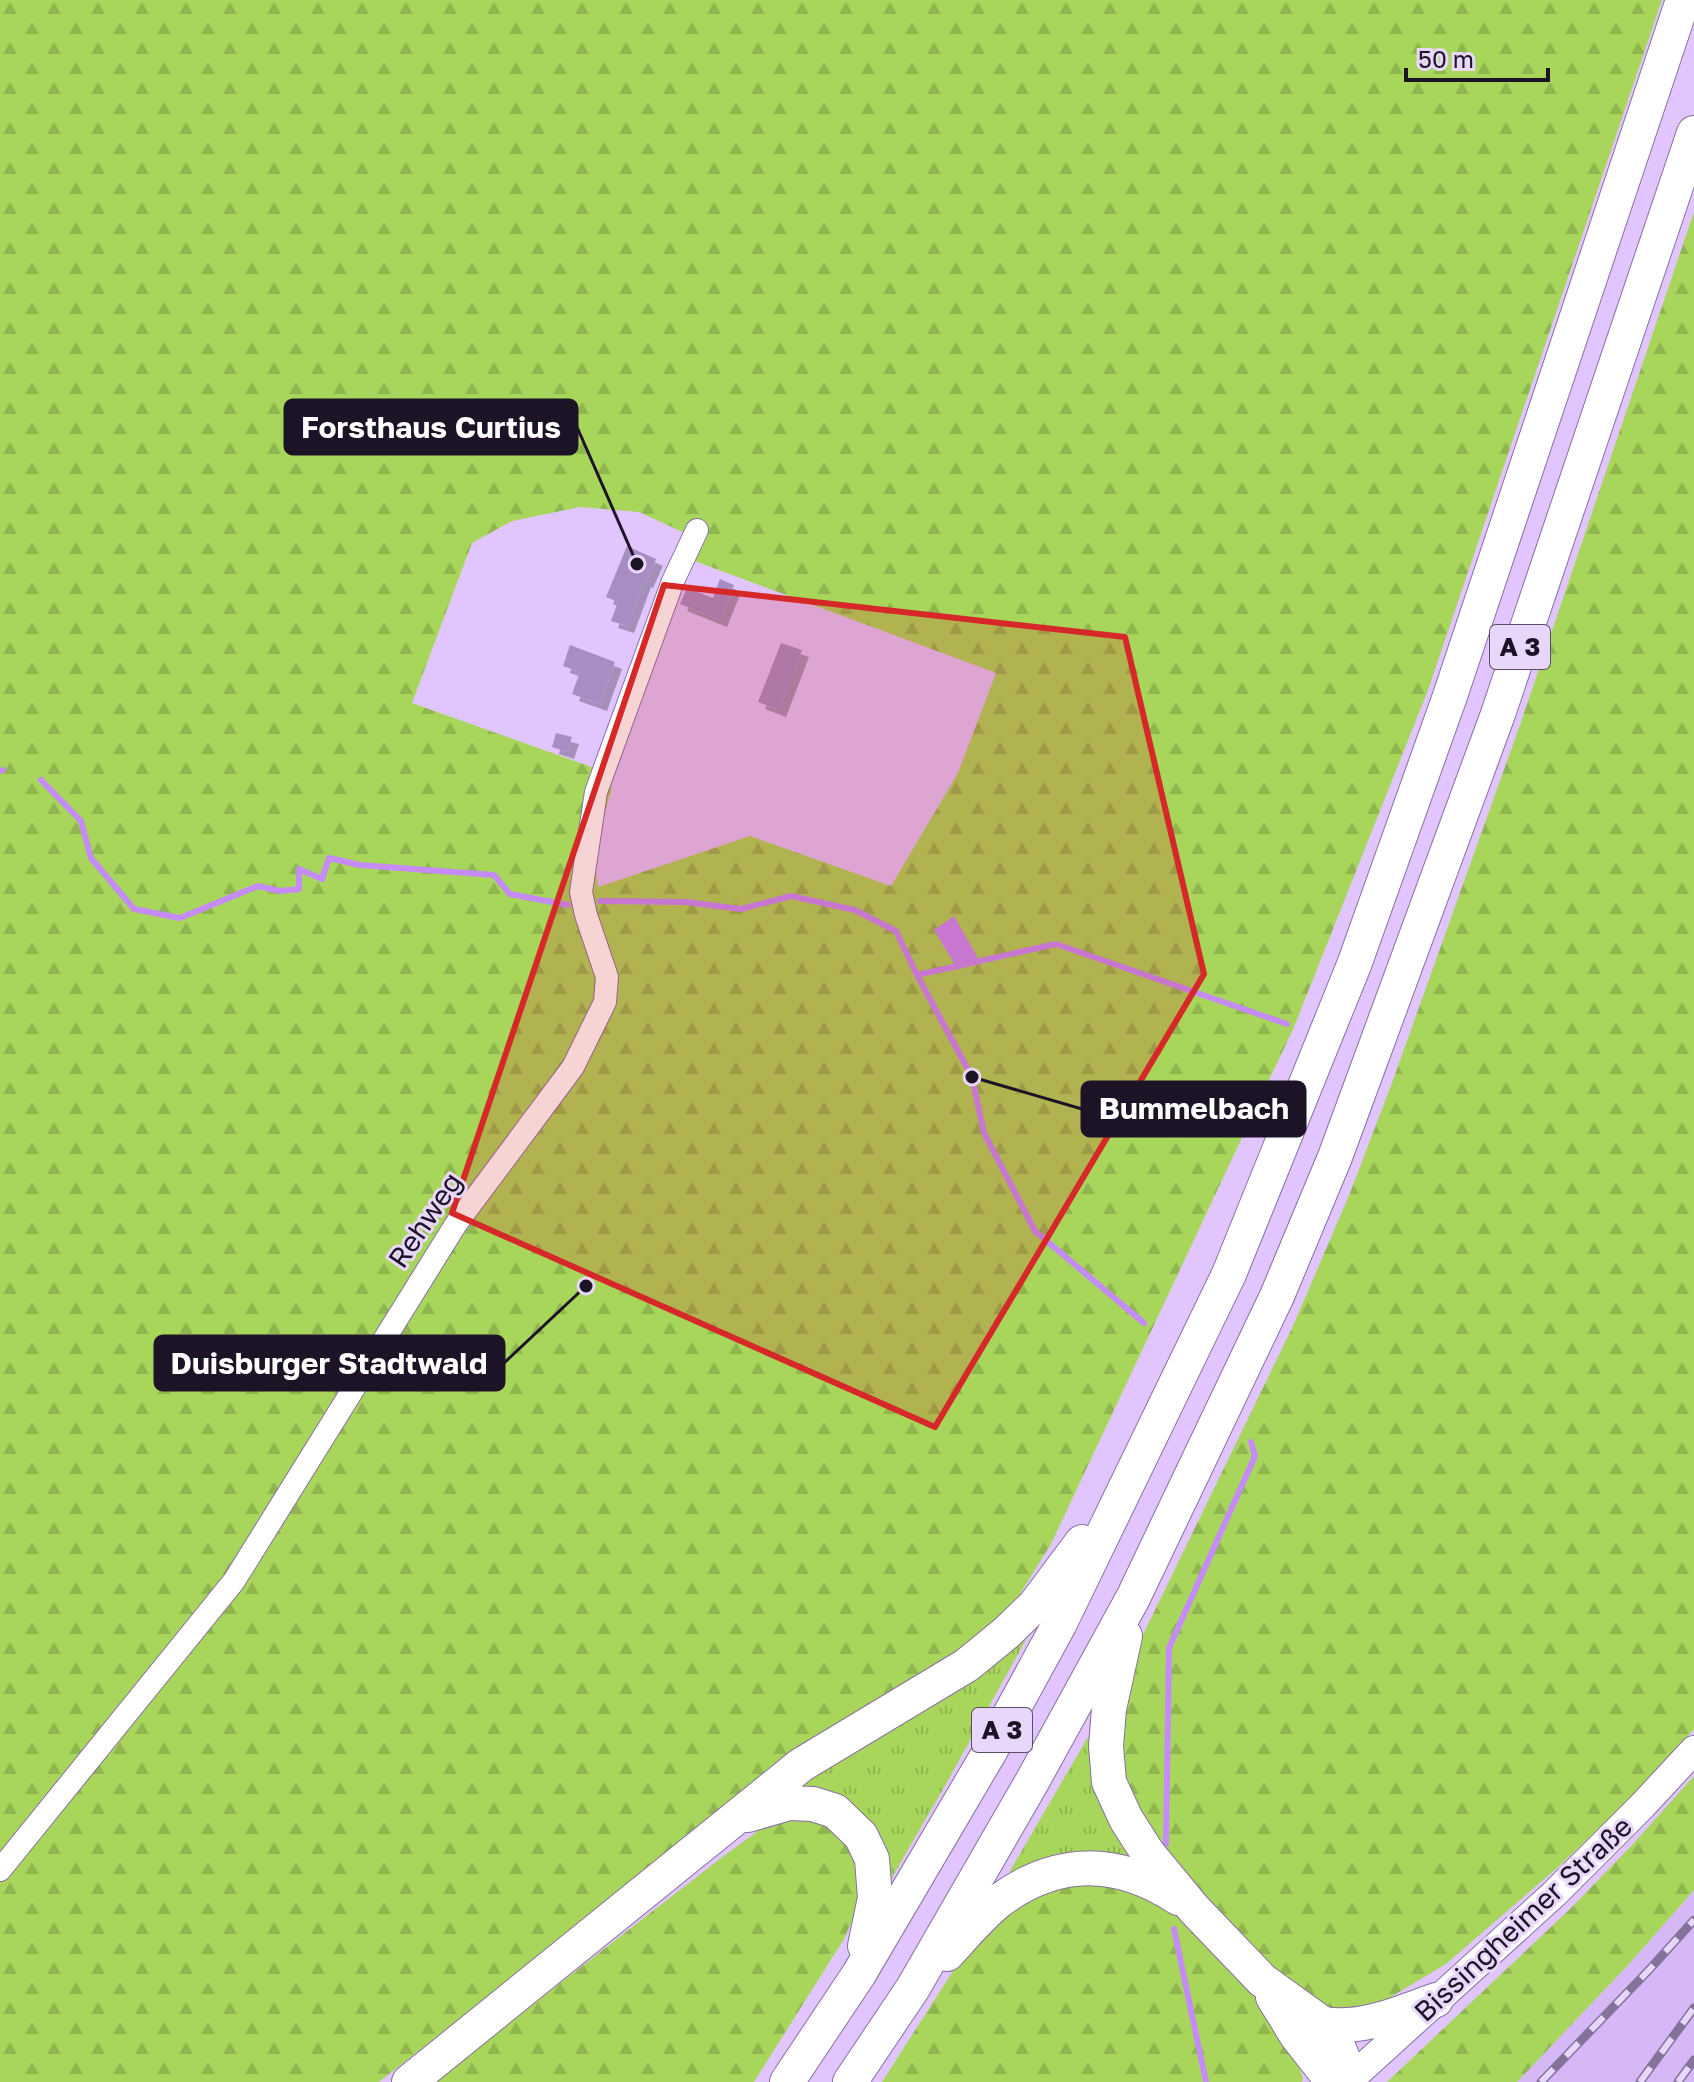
<svg xmlns="http://www.w3.org/2000/svg" width="1694" height="2082" viewBox="0 0 1694 2082" font-family="'Golos Text',sans-serif">
  <defs>
    <pattern id="grass-tufts" width="24" height="20" patternUnits="userSpaceOnUse" patternTransform="scale(2)"><rect width="24" height="20" fill="#a8d65b"/><path d="M3 7l-1-3M5 7V3M7 7l1-3M15 17l-1-3M17 17v-4M19 17l1-3" fill="none" stroke="#90b74f"/></pattern>
    <pattern id="forest-firs" width="22" height="20" patternUnits="userSpaceOnUse" patternTransform="scale(2)"><rect width="22" height="20" fill="#a8d65b"/><path d="M5 1l3.5 6h-7zM16 11l3.5 6h-7z" fill="#90b74f"/></pattern>
    <filter id="shadow"><feDropShadow dx="7" dy="7" stdDeviation="0" flood-color="#0004"/></filter>
  </defs>
  <rect width="100%" height="100%" fill="#e0c5fe"/>
  <polygon fill="#d6b8f6" points="1694,1890 1694,2082 1517,2082 1629,1964"/>
  <g fill="url(#grass-tufts)">
    <polygon points="1033,1627 946,1784 890,1881 787,1792"/>
    <polygon points="1088,1737 1092,1737 1143,1863 1011,1877 1010,1871"/>
  </g>
  <g fill="url(#forest-firs)" fill-rule="evenodd">
    <path d="M0,0H1662L1428,690L1294,1027L1051,1544L1020,1594L975,1642L701,1829L379,2082H0ZM580,507L639,512L687,534L692,560L996,673L958,773L891,886L750,836L598,887L594,855L612,787L597,769L412,703L472,543L512,521Z"/>
    <polygon points="1694,212 1694,1729 1629,1800 1557,1868 1446,1964 1384,2001 1346,2017 1274,1976 1135,1818 1115,1744 1138,1645 1293,1326 1350,1193 1392,1083 1521,722"/>
    <polygon points="1694,1776 1694,1890 1629,1964 1517,2082 1387,2082 1569,1910 1633,1844"/>
    <polygon points="787,1816 829,1821 861,1860 863,1896 844,1939 754,2082 433,2082 721,1858 770,1822"/>
    <polygon points="1070,1875 1158,1894 1272,2012 1297,2062 1303,2078 1302,2082 882,2082 978,1932"/>
  </g>
  <polygon fill="#c48bf9" points="954,916 978,958 958,970 934,930"/>
  <g fill="none" stroke-linecap="round" stroke-linejoin="round">
    <g stroke="#c48bf9" stroke-width="6">
      <polyline points="0,771 3,770"/>
      <polyline points="41,780 81,821 91,858 134,909 180,918 258,886 280,891 299,889 299,869 322,879 329,858 360,865 494,875 510,894 568,905"/>
      <polyline points="600,901 686,902 741,909 791,896 855,910 896,931 917,975 972,1077 984,1133 1035,1231 1144,1323"/>
      <polyline points="917,975 1056,944 1287,1024"/>
      <polyline points="1166,1844 1169,1648 1255,1456 1251,1442"/>
      <polyline points="1174,1929 1206,2082"/>
    </g>
  </g>
  <g fill="#a78dc3" filter="url(#shadow)">
    <polygon points="627,546 656,559 646,581 644,580 627,626 611,621 618,602 606,597"/>
    <polygon points="720,579 734,585 720,620 680,604 687,588 713,598"/>
    <polygon points="781,643 802,650 779,710 758,702"/>
    <polygon points="570,645 615,662 600,704 572,694 580,672 563,666"/>
    <polygon points="556,733 572,737 567,752 552,747"/>
  </g>
  <g fill="none" stroke-linecap="round" stroke-linejoin="round">
    <defs>
      <polyline id="minor" points="0,1870 234,1581 456,1224 573,1067 605,1002 607,977 586,915 581,892 596,792 673,581 697,530"/>
      <polyline id="major" points="1347,2082 1554,1894 1643,1805 1694,1750"/>
      <g id="highway">
        <polyline points="1125,1636 1109,1709 1106,1746 1109,1782 1126,1819 1147,1852 1194,1909 1262,1980 1323,2024 1337,2044 1351,2078"/>
        <polyline points="748,1815 789,1803 813,1804 835,1811 861,1836 872,1859 875,1898 865,1946"/>
        <path d="M947,1954C963,1937 980,1916 999,1901C1058,1857 1118,1859 1178,1898"/>
        <polyline points="1273,1997 1297,2036 1333,2082"/>
        <path d="M1323,2024C1363,2030 1399,2013 1436,2000"/>
        <polyline points="409,2082 801,1765 967,1665 1006,1633 1035,1605 1082,1542"/>
        <polyline points="787,2082 859,1974 989,1753 1060,1623 1229,1274 1354,965 1450,696 1683,0"/>
        <polyline points="850,2082 913,1988 1033,1780 1133,1598 1277,1296 1335,1157 1498,714 1694,133"/>
      </g>
    </defs>
    <use href="#minor" stroke="#886fa3" stroke-width="24"/>
    <use href="#major" stroke="#886fa3" stroke-width="30"/>
    <use href="#highway" stroke="#886fa3" stroke-width="36"/>
    <use href="#minor" stroke="#fff" stroke-width="22"/>
    <use href="#major" stroke="#fff" stroke-width="28"/>
    <use href="#highway" stroke="#fff" stroke-width="34"/>
    <defs>
      <g id="rail">
        <polyline points="1541,2082 1648,1971 1694,1920"/>
        <polyline points="1640,2082 1694,2008"/>
        <polyline points="1678,2082 1694,2060"/>
      </g>
    </defs>
    <use href="#rail" stroke="#85729a" stroke-width="9"/>
    <use href="#rail" stroke="#e8d7fa" stroke-width="6" stroke-dasharray="18" stroke-linecap="butt"/>
  </g>
  <path fill="#d62828" fill-opacity="0.2" stroke="#d62828" stroke-width="6" stroke-linejoin="round" d="M664,585L1125,637L1204,974L935,1427L452,1213Z"/>
  <g text-anchor="middle" stroke-width="6" stroke-linejoin="round" paint-order="stroke">
    <g fill="#e8d7fa" stroke="#5a4e66" stroke-width="2">
      <rect x="1490" y="625" width="60" height="44" rx="6"/>
      <rect x="972" y="1708" width="60" height="44" rx="6"/>
    </g>
    <g font-size="26" font-weight="bold" fill="#1d1327">
      <text x="1520" y="656">A 3</text>
      <text x="1002" y="1739">A 3</text>
    </g>
    <g font-size="28" fill="#1d1327" stroke="#e8d7fa">
      <text transform="translate(425 1220) rotate(-56)" y="10">Rehweg</text>
      <text transform="translate(1523 1919) rotate(-43)" y="10">Bissingheimer Straße</text>
    </g>
  </g>
  <path fill="none" stroke="#1d1327" stroke-width="3" d="M637 564L577 427M972 1077L1082 1109M586 1286L504 1363"/>
  <g fill="#1d1327" stroke="#e8d7fa" stroke-width="3">
    <circle cx="637" cy="564" r="8"/>
    <circle cx="972" cy="1077" r="8"/>
    <circle cx="586" cy="1286" r="8"/>
  </g>
  <g fill="#1d1327" stroke="#1d1327" stroke-width="3">
    <rect x="285" y="400" width="292" height="54" rx="8"/>
    <rect x="1082" y="1082" width="223" height="54" rx="8"/>
    <rect x="155" y="1336" width="349" height="54" rx="8"/>
  </g>
  <g font-size="30" text-anchor="middle" font-weight="bold" fill="#fff">
    <text x="431" y="438">Forsthaus Curtius</text>
    <text x="1194" y="1119">Bummelbach</text>
    <text x="329" y="1374">Duisburger Stadtwald</text>
  </g>
  <path d="M1406 68v12h142v-12" fill="none" stroke="#1d1327" stroke-width="4"/>
  <text x="1418" y="68" font-size="24" fill="#1d1327" stroke="#e8d7fa" stroke-width="6" paint-order="stroke">50 m</text>
</svg>
